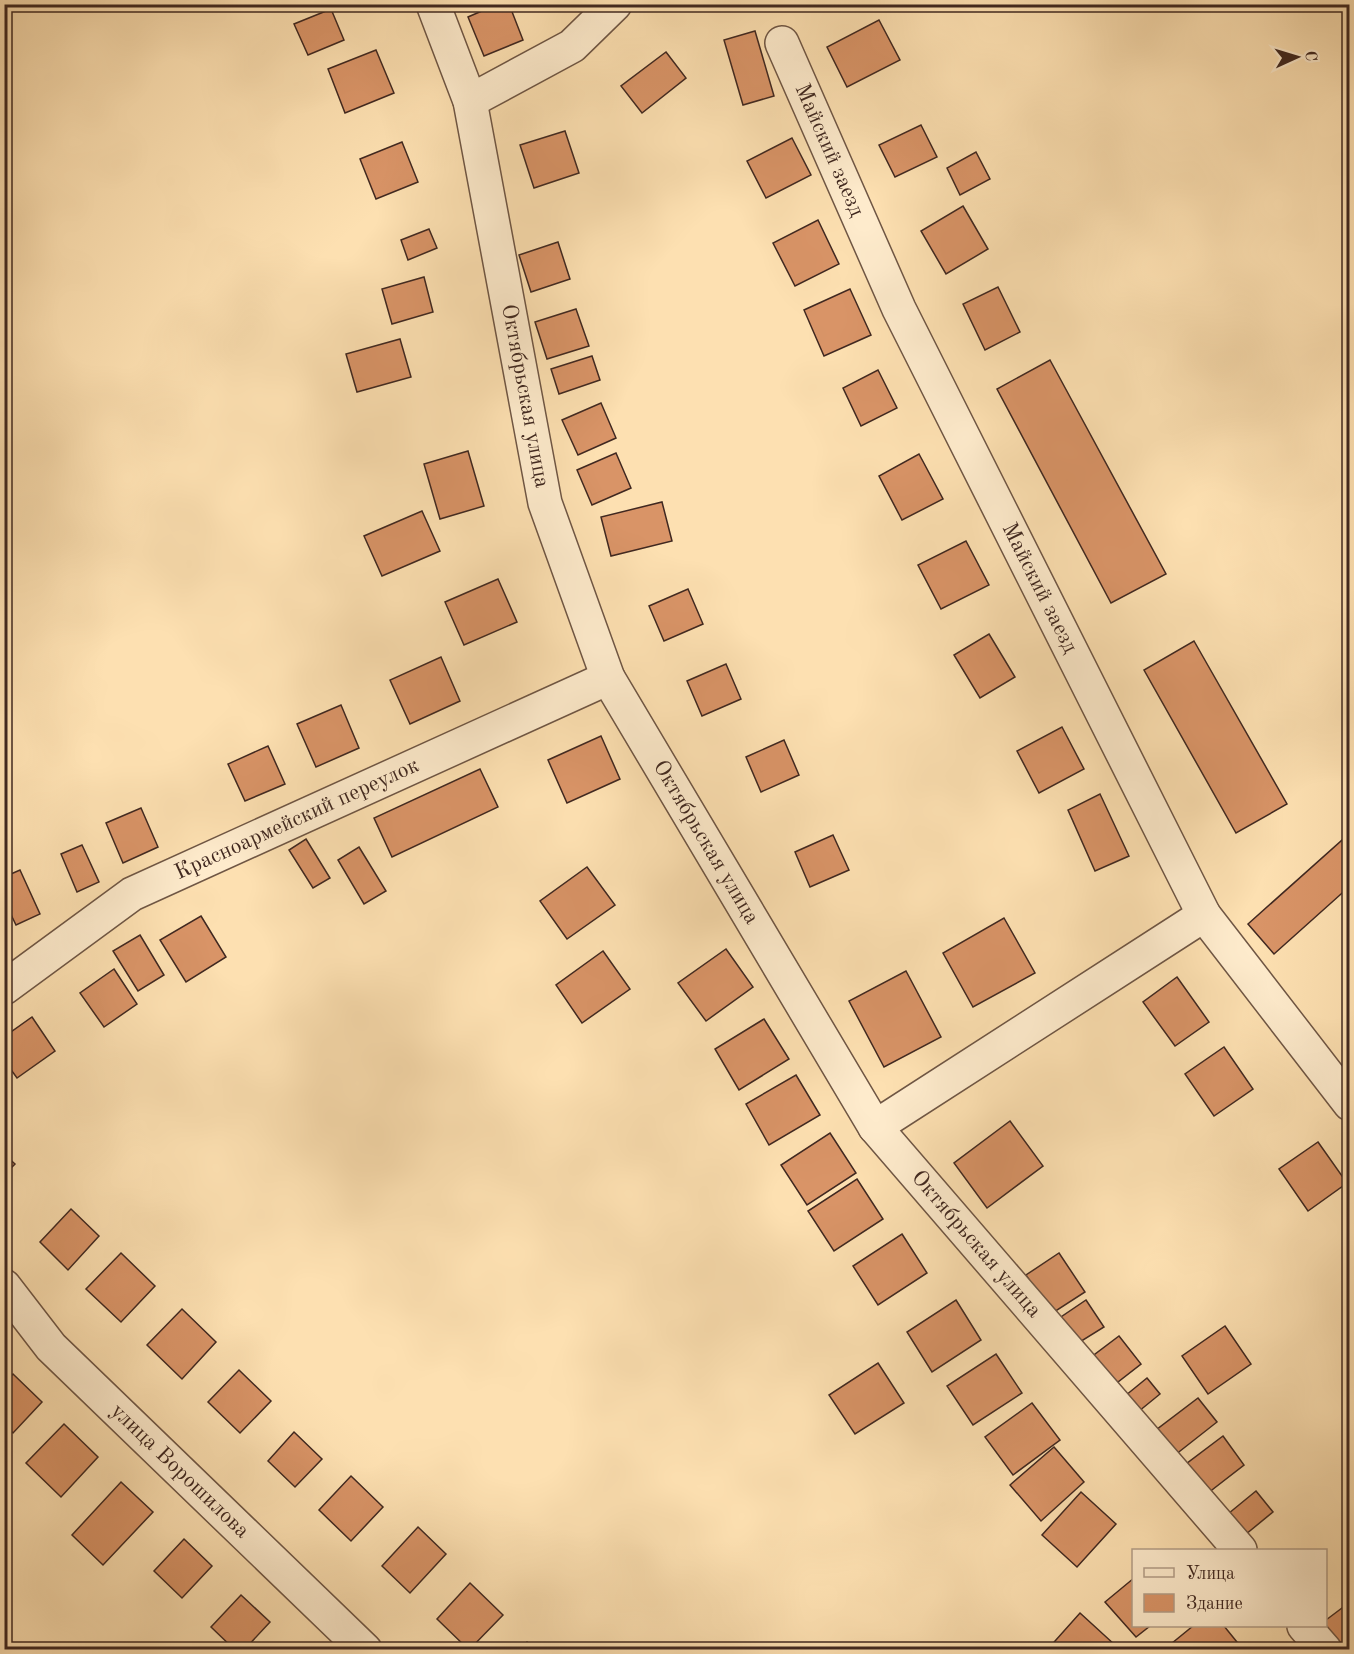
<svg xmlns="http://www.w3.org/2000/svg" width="1354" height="1654" viewBox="0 0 1354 1654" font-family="'Old Standard TT',serif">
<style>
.building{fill:#d99467;stroke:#402820;stroke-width:1.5}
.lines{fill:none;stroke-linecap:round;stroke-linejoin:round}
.street-casing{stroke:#6f5644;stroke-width:36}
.street{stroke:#feebcc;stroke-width:33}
.labels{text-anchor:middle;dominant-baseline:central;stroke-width:4.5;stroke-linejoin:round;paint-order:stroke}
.street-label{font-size:22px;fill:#402820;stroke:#feebcc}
</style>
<rect width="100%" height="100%" fill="#fde0b1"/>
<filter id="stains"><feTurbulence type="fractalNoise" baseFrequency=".00333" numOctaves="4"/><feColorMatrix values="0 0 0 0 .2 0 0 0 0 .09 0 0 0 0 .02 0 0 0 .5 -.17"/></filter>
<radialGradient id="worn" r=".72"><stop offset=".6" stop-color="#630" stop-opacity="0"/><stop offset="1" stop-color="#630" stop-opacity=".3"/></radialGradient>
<g class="building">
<polygon points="498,4 509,4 523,40 484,56 468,17"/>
<polygon points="331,9 344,40 308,55 294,24"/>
<polygon points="879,20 900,60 847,87 827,47"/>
<polygon points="755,31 774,96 743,105 724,40"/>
<polygon points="376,50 394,93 345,113 328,69"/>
<polygon points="666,52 686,78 642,113 621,86"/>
<polygon points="921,125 937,157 895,177 879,145"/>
<polygon points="565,131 579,173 534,188 520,145"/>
<polygon points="792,138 811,175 766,198 747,161"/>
<polygon points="402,142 418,182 376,199 360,159"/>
<polygon points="976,152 990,179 960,195 947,168"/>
<polygon points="963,206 988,249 946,274 921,231"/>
<polygon points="818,220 839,264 795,286 773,243"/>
<polygon points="429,229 437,248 408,260 401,240"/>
<polygon points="558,242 570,279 531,292 519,255"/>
<polygon points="424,277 433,312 392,324 382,289"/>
<polygon points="998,287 1020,332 985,350 963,304"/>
<polygon points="850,289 871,335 824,356 804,310"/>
<polygon points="576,309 589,346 547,359 535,322"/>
<polygon points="400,339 411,377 357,392 346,354"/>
<polygon points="592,356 600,380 559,394 551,369"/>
<polygon points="1050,360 1166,574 1111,603 997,389"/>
<polygon points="878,370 897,408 861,426 843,388"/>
<polygon points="601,403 616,438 578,455 562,420"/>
<polygon points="468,451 484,506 440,519 424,464"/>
<polygon points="616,453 631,488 592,505 577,470"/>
<polygon points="919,454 943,499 902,520 879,476"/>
<polygon points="662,502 672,541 611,556 601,517"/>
<polygon points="422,511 440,551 382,576 364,536"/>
<polygon points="966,541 989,585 941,609 918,565"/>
<polygon points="498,579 517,622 464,645 445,602"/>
<polygon points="688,589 703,624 664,641 649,606"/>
<polygon points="989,634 1015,677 980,698 954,655"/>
<polygon points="1194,641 1287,804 1236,833 1144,670"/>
<polygon points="441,657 460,701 410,724 390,680"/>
<polygon points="726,664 741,699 702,716 687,681"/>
<polygon points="341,705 359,748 316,767 297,724"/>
<polygon points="1062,727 1084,769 1039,793 1017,751"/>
<polygon points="601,736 620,779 567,803 548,760"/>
<polygon points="784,740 799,775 761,792 746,757"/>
<polygon points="268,746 285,784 245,801 228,764"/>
<polygon points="480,769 498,807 392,857 374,818"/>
<polygon points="1100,794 1129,856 1095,871 1068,810"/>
<polygon points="141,808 158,847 123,863 106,823"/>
<polygon points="1350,833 1350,886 1274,954 1248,924"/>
<polygon points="833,835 849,870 810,887 795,852"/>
<polygon points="306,839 330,878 313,888 289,850"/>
<polygon points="82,845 99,882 77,892 61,854"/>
<polygon points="359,847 386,891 364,904 338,860"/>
<polygon points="587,867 615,905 567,939 540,901"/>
<polygon points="20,870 40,914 16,925 4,900 4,877"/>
<polygon points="201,916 226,957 186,982 160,940"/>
<polygon points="1004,918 1035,973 973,1007 943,953"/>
<polygon points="140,935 164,975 138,991 113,951"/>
<polygon points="726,949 753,987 706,1021 678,983"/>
<polygon points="603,951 630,989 582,1023 556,985"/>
<polygon points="114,969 137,1004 104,1027 80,993"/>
<polygon points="906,971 941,1037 884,1067 849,1001"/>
<polygon points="1177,977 1209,1022 1175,1046 1143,1002"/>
<polygon points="32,1017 55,1051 17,1078 4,1060 4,1037"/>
<polygon points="764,1019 789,1059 739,1090 715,1049"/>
<polygon points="1224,1047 1253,1089 1214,1116 1185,1074"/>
<polygon points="796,1075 820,1115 769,1145 746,1104"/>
<polygon points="1010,1121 1043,1166 987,1208 954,1163"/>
<polygon points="830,1133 856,1173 807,1205 781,1165"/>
<polygon points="1318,1142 1347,1183 1308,1211 1279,1169"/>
<polygon points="4,1154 15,1164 4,1175"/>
<polygon points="857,1179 883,1219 834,1251 808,1211"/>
<polygon points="71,1209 99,1236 68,1270 40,1242"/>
<polygon points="902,1234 927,1273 878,1305 853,1266"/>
<polygon points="121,1253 155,1286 121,1322 86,1289"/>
<polygon points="1059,1253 1085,1292 1051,1314 1026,1275"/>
<polygon points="956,1300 981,1340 932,1372 907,1332"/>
<polygon points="1086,1300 1104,1327 1075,1345 1058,1319"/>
<polygon points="182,1309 216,1342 182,1379 147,1345"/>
<polygon points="1225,1326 1251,1364 1208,1394 1182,1356"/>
<polygon points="1119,1336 1141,1364 1109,1389 1086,1361"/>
<polygon points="996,1354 1022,1393 973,1425 947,1386"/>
<polygon points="878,1363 904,1403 855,1434 829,1395"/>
<polygon points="239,1370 271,1401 240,1433 208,1402"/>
<polygon points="13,1374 42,1402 13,1433 4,1424 4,1383"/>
<polygon points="1147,1378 1160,1394 1133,1416 1120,1400"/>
<polygon points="1198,1398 1217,1422 1175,1455 1156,1430"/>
<polygon points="1032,1403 1060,1440 1013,1475 985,1437"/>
<polygon points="64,1424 98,1457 61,1497 26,1463"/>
<polygon points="294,1432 322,1459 295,1487 268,1461"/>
<polygon points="1223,1436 1244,1465 1208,1493 1186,1464"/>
<polygon points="1054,1447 1084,1482 1041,1521 1010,1485"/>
<polygon points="351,1476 383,1507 351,1541 319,1510"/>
<polygon points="121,1482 153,1512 103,1565 72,1535"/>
<polygon points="1256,1491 1273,1512 1240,1539 1223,1518"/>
<polygon points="1081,1492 1116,1524 1077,1567 1042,1535"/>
<polygon points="418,1527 446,1554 410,1593 382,1566"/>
<polygon points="184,1539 212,1566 182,1598 154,1571"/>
<polygon points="1134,1578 1134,1626 1150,1626 1136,1637 1105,1602"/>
<polygon points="470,1583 503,1615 469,1650 437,1619"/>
<polygon points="241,1595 270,1622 244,1650 235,1650 211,1627"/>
<polygon points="1350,1602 1350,1642 1340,1650 1319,1626 1326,1626 1326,1620"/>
<polygon points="1080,1613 1115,1645 1111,1650 1047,1650"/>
<polygon points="1193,1626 1224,1626 1241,1647 1238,1650 1168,1650 1166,1648"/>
<polygon points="527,1642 535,1650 520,1650"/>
</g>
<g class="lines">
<defs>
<g id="street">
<path id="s1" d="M433,4l37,97 75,402 63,175 267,449 365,423"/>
<path id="s2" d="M782,43l117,266 305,606 146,189"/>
<polyline points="470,101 572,46 615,4"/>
<path id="s3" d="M4,988l128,-94 476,-216"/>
<polyline points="875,1127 1204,915"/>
<path id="s4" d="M4,1286l47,61 314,303"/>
<polyline points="1304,1626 1325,1650"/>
</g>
</defs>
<use href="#street" class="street-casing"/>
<use href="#street" class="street"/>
</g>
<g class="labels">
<g class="street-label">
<text stroke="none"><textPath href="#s2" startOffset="117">Майский заезд</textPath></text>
<text stroke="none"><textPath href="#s1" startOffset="404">Октябрьская улица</textPath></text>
<text stroke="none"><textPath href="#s2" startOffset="603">Майский заезд</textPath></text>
<text stroke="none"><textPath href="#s3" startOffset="340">Красноармейский переулок</textPath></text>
<text stroke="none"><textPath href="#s1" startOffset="890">Октябрьская улица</textPath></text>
<text stroke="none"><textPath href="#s1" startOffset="1376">Октябрьская улица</textPath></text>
<text stroke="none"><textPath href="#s4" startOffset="256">улица Ворошилова</textPath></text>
</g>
</g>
<rect width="1354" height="1654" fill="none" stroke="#fde0b1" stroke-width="24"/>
<rect x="6" y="6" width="1342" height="1642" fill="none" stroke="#402820" stroke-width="3"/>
<rect x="12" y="12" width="1330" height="1630" fill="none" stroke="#402820" stroke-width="1.5"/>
<rect x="1132" y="1549" width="195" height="78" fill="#feebcc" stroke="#b29d87" stroke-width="1.5"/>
<rect x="1144" y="1568" width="30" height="9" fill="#feebcc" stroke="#b29d87" stroke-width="1.5"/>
<text x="1186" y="1579" font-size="18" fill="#402820">Улица</text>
<rect x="1144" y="1594" width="30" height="18" fill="#d99467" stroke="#b29d87" stroke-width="1.5"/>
<text x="1186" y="1609" font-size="18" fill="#402820">Здание</text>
<g transform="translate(1297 57) rotate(86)" stroke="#feebcc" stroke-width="4.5" paint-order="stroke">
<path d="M0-4.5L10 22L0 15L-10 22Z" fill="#402820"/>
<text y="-9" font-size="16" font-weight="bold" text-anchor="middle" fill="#402820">С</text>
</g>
<rect width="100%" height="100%" filter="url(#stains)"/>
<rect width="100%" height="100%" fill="url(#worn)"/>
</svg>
